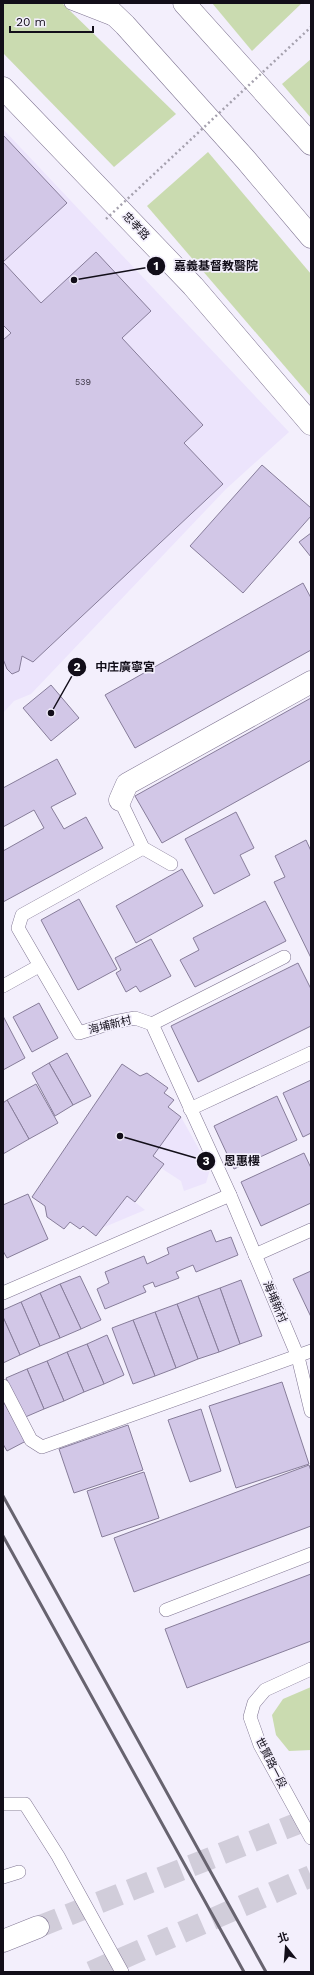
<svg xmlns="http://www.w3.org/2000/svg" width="314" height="1975" viewBox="0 0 314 1975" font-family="'Work Sans','Noto Sans TC',sans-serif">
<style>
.built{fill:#ece4fc}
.green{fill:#cadbb0}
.building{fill:#d2c7e7;stroke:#877d9a}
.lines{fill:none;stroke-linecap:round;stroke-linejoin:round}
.secondary-tunnel{stroke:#d1cdda;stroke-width:22;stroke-dasharray:22 11;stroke-linecap:butt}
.lane-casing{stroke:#807693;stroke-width:14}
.street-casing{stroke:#807693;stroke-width:23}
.secondary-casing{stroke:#807693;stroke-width:23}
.primary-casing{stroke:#807693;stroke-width:23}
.lane{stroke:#fff;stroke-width:13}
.street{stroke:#fff;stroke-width:22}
.secondary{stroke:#fff;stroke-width:22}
.primary{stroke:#fff;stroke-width:22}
.rail{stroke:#67636f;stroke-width:3}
.path-bridge{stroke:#a5a1ae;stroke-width:2.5;stroke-dasharray:2 3;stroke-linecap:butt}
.labels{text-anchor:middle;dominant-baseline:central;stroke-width:3.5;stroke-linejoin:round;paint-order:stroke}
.number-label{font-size:9px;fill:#423c4c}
.street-label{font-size:11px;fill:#120e19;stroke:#f3effc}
.leader{fill:none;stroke:#120e19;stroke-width:1.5}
.callout-dot{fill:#120e19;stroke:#f3effc;stroke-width:1.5}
.mark-label{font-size:12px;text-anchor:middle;font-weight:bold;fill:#fff}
.callout-label{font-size:12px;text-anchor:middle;font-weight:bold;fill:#120e19;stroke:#f3effc;stroke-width:3.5;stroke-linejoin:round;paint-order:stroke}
</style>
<rect width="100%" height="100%" fill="#f3effc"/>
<g class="built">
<polygon points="3,129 289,432 226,489 31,694 14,701 3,713"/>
<polygon points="181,1117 210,1169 206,1183 184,1191 181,1181 161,1168 164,1164 153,1156"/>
<polygon points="127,1196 145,1210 102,1228"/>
</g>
<g class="green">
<polygon points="3,3 62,3 176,114 114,167 3,53"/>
<polygon points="212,3 302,3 252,51"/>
<polygon points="311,59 311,118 282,84"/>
<polygon points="208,152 311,274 311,397 147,206"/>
<polygon points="311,1687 311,1750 289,1751 276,1735 272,1715 283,1699"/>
</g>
<g class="building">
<polygon points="3,135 67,203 3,262 41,303 96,252 151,311 122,338 203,425 184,443 223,484 33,662 22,656 19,671 12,674 7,669 3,659 3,340 11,333 3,325"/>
<polygon points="262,465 311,508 311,516 243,593 190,546"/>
<polygon points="311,533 311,557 299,542"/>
<polygon points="303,583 311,598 311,650 135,748 105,695"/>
<polygon points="51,685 79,718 51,741 23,708"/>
<polygon points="311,698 311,760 162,843 135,796"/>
<polygon points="57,759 76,794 51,807 64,829 86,817 103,848 3,902 3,851 44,828 34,810 3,827 3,788"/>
<polygon points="236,812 254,848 240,855 250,875 214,894 185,839"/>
<polygon points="306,840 311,851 311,958 274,882 285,877 275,856"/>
<polygon points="182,869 203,906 136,943 116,906"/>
<polygon points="79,899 117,969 78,990 41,920"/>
<polygon points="265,901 286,941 195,987 180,960 199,950 193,938"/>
<polygon points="151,939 171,976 140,992 136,986 126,992 116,973 121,970 115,958"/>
<polygon points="298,963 311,989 311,1026 198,1082 171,1026"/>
<polygon points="39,1003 58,1038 32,1052 13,1017"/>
<polygon points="3,1016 25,1058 3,1070"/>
<polygon points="67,1053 91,1096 73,1105 49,1063"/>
<polygon points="49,1063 73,1105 55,1116 32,1073"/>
<polygon points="122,1064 140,1076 147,1073 168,1088 164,1093 174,1100 168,1107 181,1117 153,1156 164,1164 135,1202 127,1196 96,1236 83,1226 80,1229 70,1222 64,1229 47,1217 45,1206 32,1197"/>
<polygon points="311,1080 311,1133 303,1137 283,1093"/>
<polygon points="36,1084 58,1123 29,1139 7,1100"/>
<polygon points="277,1096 297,1140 234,1169 214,1126"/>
<polygon points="7,1100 29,1139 3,1154 3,1103"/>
<polygon points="304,1153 311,1168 311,1203 261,1226 241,1182"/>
<polygon points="28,1194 48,1239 7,1258 3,1251 3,1205"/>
<polygon points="211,1230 216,1242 231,1237 238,1255 196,1272 193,1265 176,1272 179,1278 155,1287 153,1282 143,1286 146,1292 105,1309 97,1289 109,1283 105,1272 144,1256 147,1264 169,1254 167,1248"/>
<polygon points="311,1271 311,1317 293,1279"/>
<polygon points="80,1276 101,1320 81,1329 60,1284"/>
<polygon points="241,1280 262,1336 240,1344 220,1288"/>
<polygon points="60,1284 81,1329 60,1338 40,1293"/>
<polygon points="220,1288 240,1344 219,1352 198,1296"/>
<polygon points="40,1293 60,1338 40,1346 21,1302"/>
<polygon points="198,1296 219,1352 198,1359 177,1304"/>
<polygon points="21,1302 40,1346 20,1355 3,1317 3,1310"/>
<polygon points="177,1304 198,1359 176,1368 155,1312"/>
<polygon points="155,1312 176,1368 155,1376 133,1320"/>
<polygon points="3,1317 20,1355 3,1363"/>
<polygon points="133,1320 155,1376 133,1384 112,1328"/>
<polygon points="107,1335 124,1375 104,1384 87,1344"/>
<polygon points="87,1344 104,1384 84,1392 67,1352"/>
<polygon points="67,1352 84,1392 64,1401 47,1361"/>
<polygon points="47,1361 64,1401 44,1409 27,1369"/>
<polygon points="27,1369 44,1409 23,1418 6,1378"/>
<polygon points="282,1382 309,1464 236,1488 209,1406"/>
<polygon points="3,1401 26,1441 7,1451 3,1444"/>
<polygon points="201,1409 221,1471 190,1482 168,1420"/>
<polygon points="128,1425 143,1470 74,1493 59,1449"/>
<polygon points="309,1465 311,1471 311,1526 134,1592 114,1538"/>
<polygon points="144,1472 159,1518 102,1537 87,1491"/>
<polygon points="311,1574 311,1641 187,1688 165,1629"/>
</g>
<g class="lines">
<g class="secondary-tunnel">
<polyline points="38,1927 311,1818"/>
<polyline points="91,1972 311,1876"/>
</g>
<defs>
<g id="lane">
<polyline points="71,3 112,19"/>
<polyline points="120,800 143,848 22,915 18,928 79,1033 114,1022 135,1018 152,1024 230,1195 298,1357 311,1411"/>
<polyline points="143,848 171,864"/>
<polyline points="3,986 39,966"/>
<polyline points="152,1024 284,957"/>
<polyline points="190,1109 311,1053"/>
<polyline points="255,1255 311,1230"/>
<polyline points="3,1293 230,1195"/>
<polyline points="3,1386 31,1440 42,1447 311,1351"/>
<polyline points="166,1610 311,1554"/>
<polyline points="311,1669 265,1690 254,1703 250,1717 260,1745 311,1838"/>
<polyline points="3,1804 25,1804 58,1856 122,1972"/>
<polyline points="3,1877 19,1872"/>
</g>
<polyline id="street" points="120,800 127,784 311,682"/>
<polyline id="secondary" points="3,1941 38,1927"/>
<g id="primary">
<polyline points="102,3 125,25 246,160 311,237"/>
<polyline points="184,3 311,144"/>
<polyline points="3,88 193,286 311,424"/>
</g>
</defs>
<use href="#lane" class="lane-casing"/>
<use href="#street" class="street-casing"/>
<use href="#secondary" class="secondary-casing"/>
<use href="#primary" class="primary-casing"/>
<use href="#lane" class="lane"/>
<use href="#street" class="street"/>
<use href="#secondary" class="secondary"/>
<use href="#primary" class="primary"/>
<g class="rail">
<polyline points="3,1496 266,1972"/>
<polyline points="3,1536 244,1972"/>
</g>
<polyline class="path-bridge" points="106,219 311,27"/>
</g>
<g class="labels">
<g class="number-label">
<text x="83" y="382">539</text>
</g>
<g class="street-label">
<text transform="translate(136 226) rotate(46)">忠孝路</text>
<text transform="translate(110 1025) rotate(-14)">海埔新村</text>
<text transform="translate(275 1302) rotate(67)">海埔新村</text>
<text transform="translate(271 1763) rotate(63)">世賢路一段</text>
</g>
</g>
<path class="leader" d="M74 280L156 266M51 713L77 667M120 1136L206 1161"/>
<g class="callout-dot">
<circle cx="74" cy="280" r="4"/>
<circle cx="51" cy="713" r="4"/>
<circle cx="120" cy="1136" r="4"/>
<circle cx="156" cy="266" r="10"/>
<circle cx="77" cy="667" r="10"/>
<circle cx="206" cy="1161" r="10"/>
</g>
<g class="mark-label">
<text x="156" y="270">1</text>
<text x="77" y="671">2</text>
<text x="206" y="1165">3</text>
</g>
<g class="callout-label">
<text x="216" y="270">嘉義基督教醫院</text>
<text x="125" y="671">中庄廣寧宮</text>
<text x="242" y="1165">恩惠樓</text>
</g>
<rect width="314" height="1975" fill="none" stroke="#120e19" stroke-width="8"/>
<g transform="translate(286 1947) rotate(343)" stroke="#f3effc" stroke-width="3" paint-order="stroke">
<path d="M0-3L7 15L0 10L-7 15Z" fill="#120e19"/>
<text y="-6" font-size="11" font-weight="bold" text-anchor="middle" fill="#120e19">北</text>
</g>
<path d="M10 26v6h83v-6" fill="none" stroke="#120e19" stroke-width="2"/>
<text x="16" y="26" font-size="12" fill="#120e19" stroke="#f3effc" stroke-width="3" paint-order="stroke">20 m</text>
</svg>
